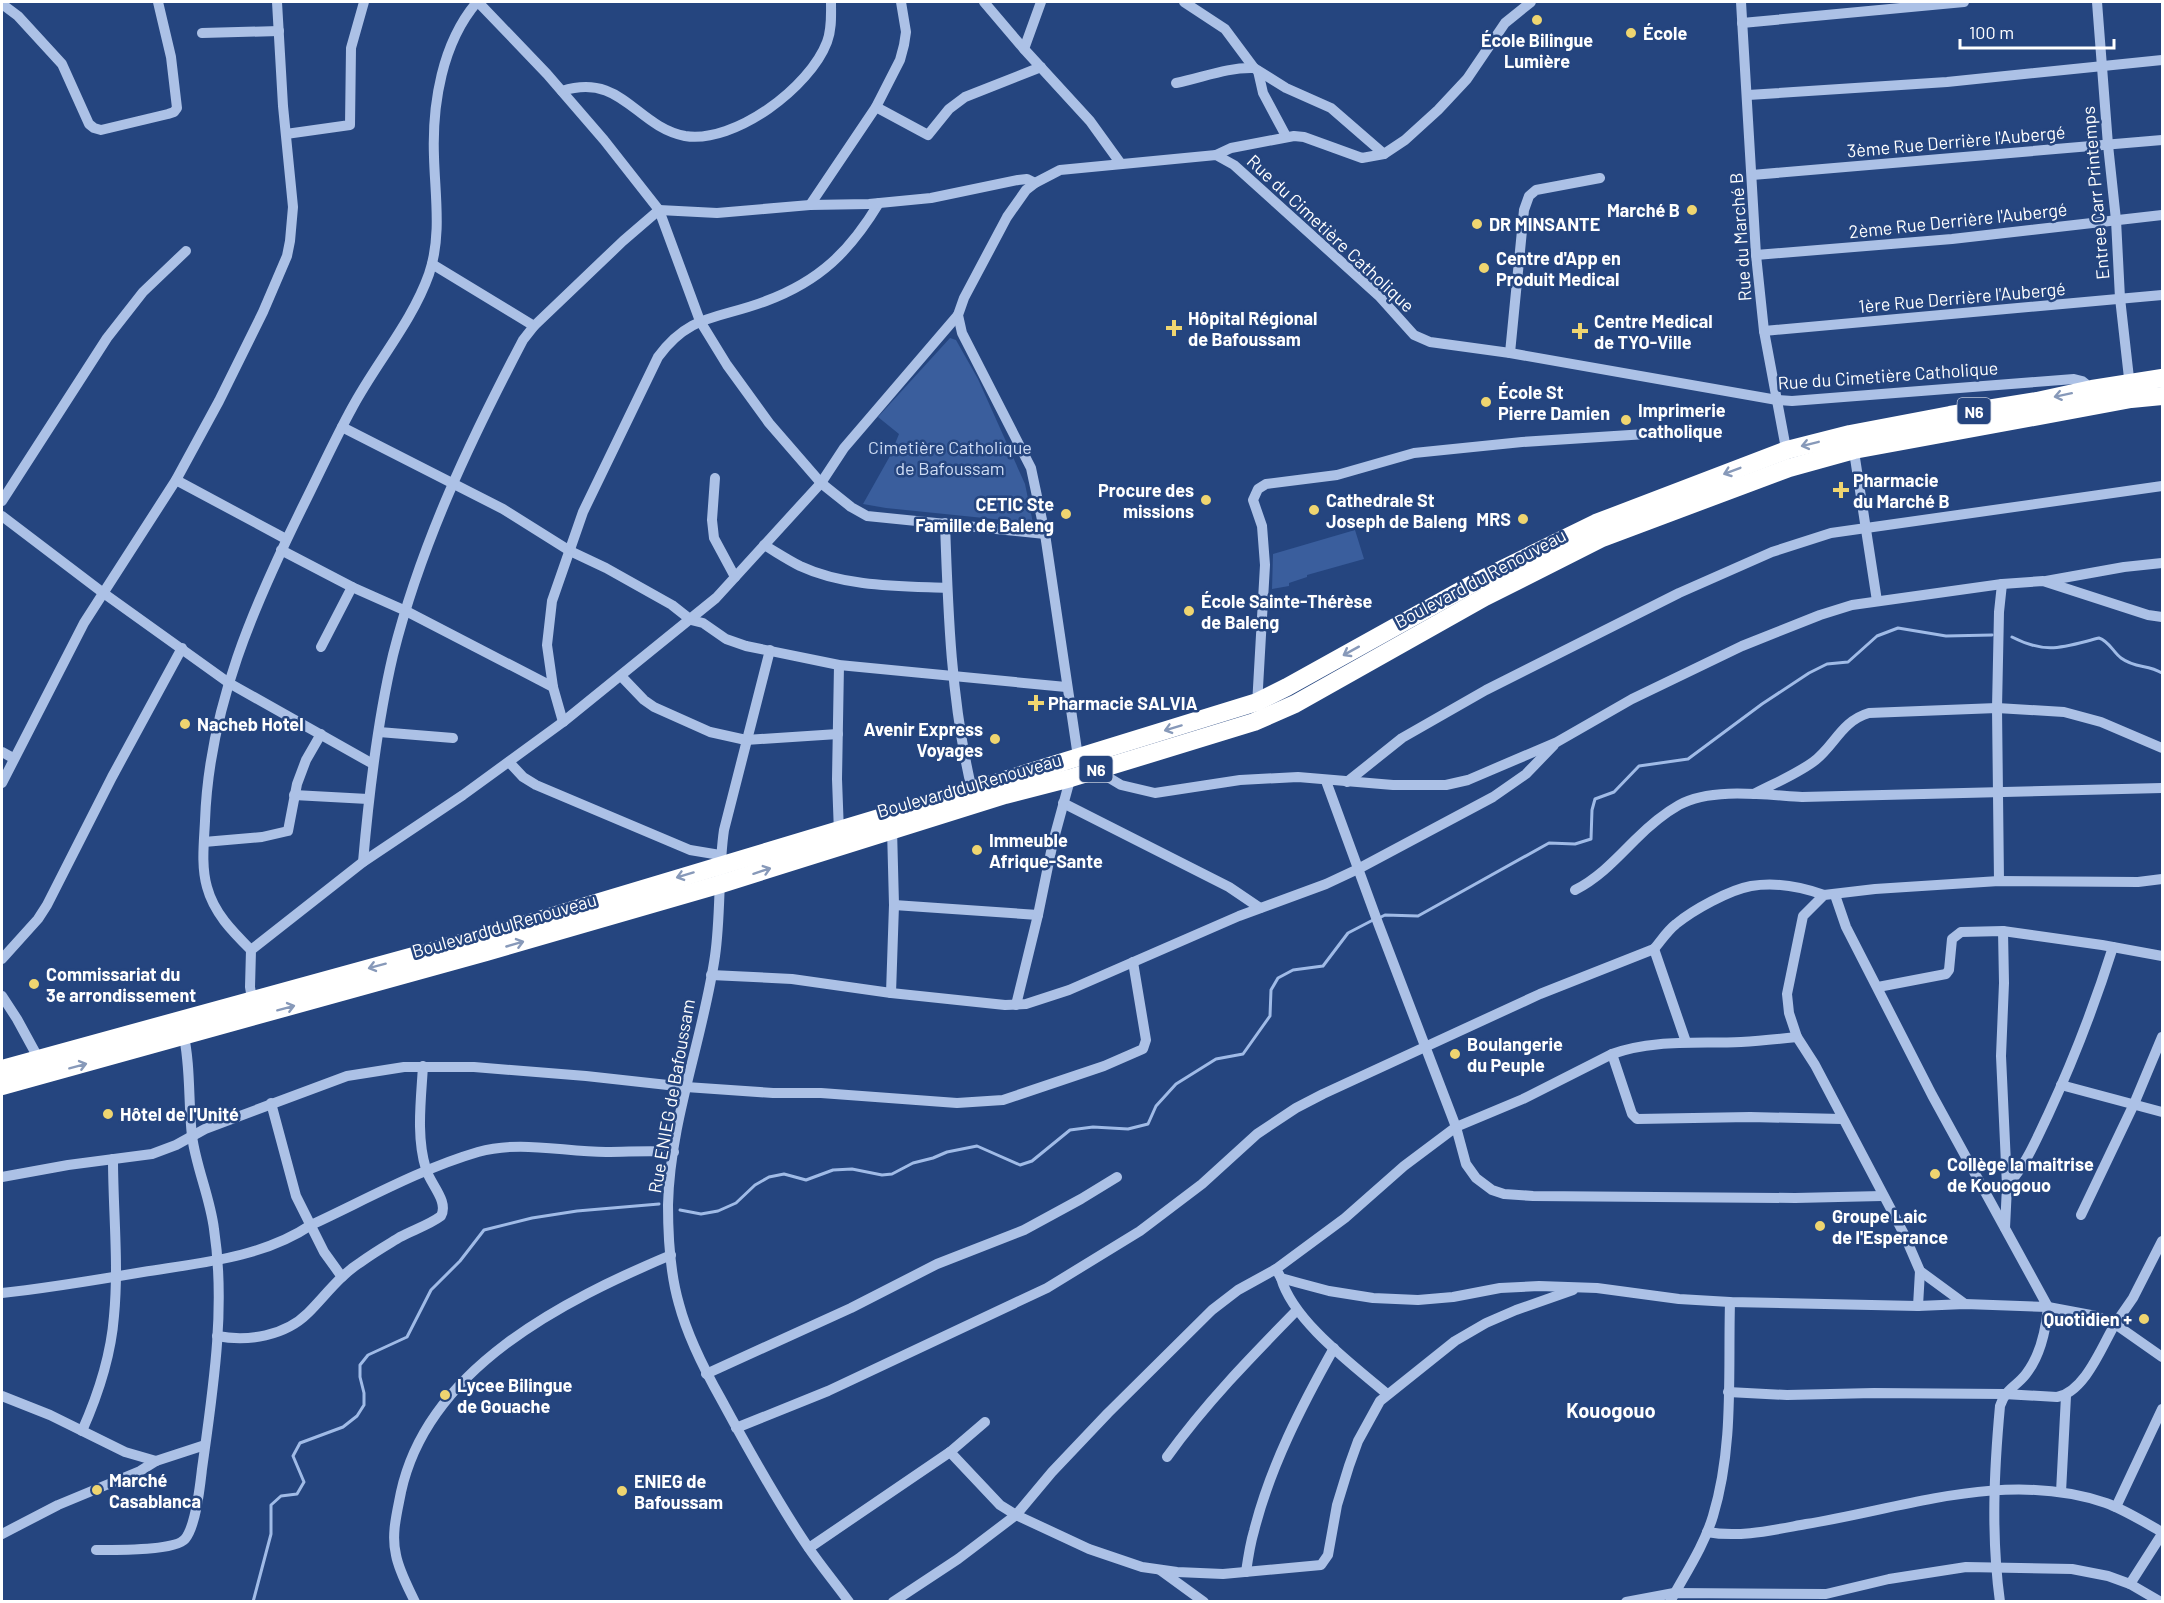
<svg xmlns="http://www.w3.org/2000/svg" width="2164" height="1603" viewBox="0 0 2164 1603" font-family="Barlow,sans-serif">
<style>
.green{fill:#3a5e9d}
.lines{fill:none;stroke-linecap:round;stroke-linejoin:round}
.stream{stroke:#a0bbe7;stroke-width:3}
.minor{stroke:#acc1e6;stroke-width:10}
.highway{stroke:#fff;stroke-width:18}
.oneway{stroke:#8799b9}
.poi-dot{fill:#efd570;stroke:#25457f;stroke-width:2}
.labels{text-anchor:middle;dominant-baseline:central;stroke-width:5;stroke-linejoin:round;paint-order:stroke}
.shield{fill:#25457f;stroke:#bec7d9;stroke-width:1.5}
.shield-label{font-size:16px;font-weight:bold;fill:#fff}
.poi-label{font-size:18px;font-weight:bold;fill:#fff;stroke:#25457f;text-anchor:start}
.street-label{font-size:18px;fill:#fff;stroke:#25457f}
.park-label{font-size:18px;fill:#cfddf5;stroke:#25457f}
.neighbourhood-label{font-size:20px;font-weight:bold;fill:#fff;stroke:#25457f}
</style>
<rect width="100%" height="100%" fill="#25457f"/>
<g class="green">
<polygon points="950,338 956,340 978,379 1025,484 1033,523 886,508 863,504 890,456 899,434 878,417"/>
<polygon points="1355,530 1364,559 1307,575 1307,577 1289,583 1289,586 1272,589 1273,554"/>
</g>
<g class="lines">
<g class="stream">
<path d="M2012,637c35,18 51,10 87,1 10,3 14,14 22,20 15,11 26,6 41,15"/>
<polyline points="1379,918 1385,915 1418,916 1549,843 1575,844 1591,839 1592,810 1595,799 1614,792 1639,766 1688,759 1762,704 1809,673 1827,664 1848,662 1877,636 1898,628 1946,636 1992,635"/>
<polyline points="680,1210 701,1214 718,1211 736,1203 755,1185 769,1177 784,1174 806,1180 833,1170 852,1169 882,1175 892,1174 913,1163 933,1158 947,1152 977,1146 1020,1165 1032,1161 1070,1130 1093,1127 1128,1129 1148,1124 1156,1106 1176,1084 1216,1059 1243,1054 1270,1016 1271,990 1278,978 1293,970 1323,966 1348,933 1373,920"/>
<polyline points="253,1602 271,1534 271,1505 281,1496 297,1494 304,1482 293,1456 300,1443 343,1427 357,1416 364,1405 364,1393 360,1377 360,1365 368,1355 407,1337 431,1290 460,1261 484,1230 532,1218 577,1211 659,1204"/>
</g>
<g class="minor">
<polyline points="478,2 547,74 604,140 659,210 700,321 727,365 769,423 821,483 851,507 867,516 1045,534"/>
<polyline points="984,2 1024,49 1090,121 1121,164"/>
<polyline points="1184,2 1225,29 1254,68 1286,88 1331,108 1384,154"/>
<polyline points="1741,2 1756,255 1764,331 1787,454"/>
<polyline points="2097,2 2108,145 2116,220 2120,298 2130,387"/>
<polyline points="2,4 18,16 62,64 89,124 94,128 101,130 168,114 174,112 177,108 171,57 158,2"/>
<polyline points="1742,23 1964,2"/>
<polyline points="202,33 279,31"/>
<polyline points="1024,49 1041,2"/>
<polyline points="1258,71 1263,93 1286,136"/>
<path d="M1176,83c26,-5 51,-16 78,-15"/>
<path d="M562,91c60,-19 73,35 123,45 50,8 125,-49 142,-94 5,-13 4,-27 4,-40"/>
<polyline points="1748,95 1947,82 2162,60"/>
<polyline points="876,107 928,135 949,109 965,97 1041,67"/>
<polyline points="286,134 350,125 351,48 364,2"/>
<polyline points="1216,155 1231,148 1294,136 1304,137 1362,158 1384,154 1405,140 1438,110 1467,79 1505,23 1531,2"/>
<polyline points="1752,175 2162,140"/>
<polyline points="810,205 876,107 900,60 904,45 906,32 901,2"/>
<polyline points="1756,255 1952,239 2162,215"/>
<polyline points="432,264 534,326"/>
<polyline points="1764,331 2162,295"/>
<polyline points="1510,353 1524,210 1529,196 1536,190 1600,178"/>
<polyline points="342,427 503,509 570,551 606,568 672,605 691,620 703,623 726,639 746,646 839,665 1066,687"/>
<polyline points="1853,445 1877,601"/>
<polyline points="715,478 712,520 714,538 735,577"/>
<polyline points="176,480 286,539"/>
<polyline points="2,501 107,338 143,292 186,251"/>
<polyline points="2,516 102,592 229,683 373,764"/>
<path d="M945,523c3,90 6,179 27,267"/>
<path d="M764,545c12,7 24,15 36,21 45,21 99,20 147,22"/>
<polyline points="281,550 352,587"/>
<polyline points="2046,581 2124,567 2162,563"/>
<polyline points="321,647 352,587 406,611 553,687"/>
<path d="M770,650l-46,180c-6,41 -3,84 -9,126 -12,83 -45,164 -47,249 0,32 2,68 11,99 9,34 25,65 42,95 27,50 55,101 87,148 13,19 28,37 41,55"/>
<polyline points="621,676 644,700 654,707 710,732 746,740 838,734"/>
<polyline points="1257,705 1265,565 1262,526 1253,500 1258,489 1266,484 1337,475 1414,453 1522,442 1677,432"/>
<path d="M563,722l-10,-35 -6,-42 5,-44 31,-89 75,-155c32,-44 62,-38 108,-56 54,-20 84,-50 113,-98"/>
<polyline points="379,732 453,738"/>
<polyline points="2,752 13,758"/>
<polyline points="1077,761 1078,757 1045,534 1031,468 962,333 958,315 964,298 1007,217 1026,190 1035,183 1060,170 1216,155 1234,165 1379,296 1414,335 1430,342 1510,353 1777,400 1792,401 2074,379 2082,381 2092,389"/>
<polyline points="509,762 523,777 536,785 690,850 720,855"/>
<polyline points="1099,767 1106,776 1121,785 1155,793 1240,780 1298,777 1393,785 1446,785 1468,780 1557,742 1632,699 1742,646 1820,615 1852,605 2002,584 2043,581 2148,615 2162,617"/>
<polyline points="1326,781 1378,923 1456,1127 1466,1164 1476,1178 1492,1190 1504,1194 1533,1196 1795,1198 1882,1196"/>
<polyline points="1347,782 1402,738 1486,690 1679,593 1772,552 1831,533 2162,486"/>
<polyline points="2,783 84,623 176,480 219,401 263,312 287,256 290,241 293,207 283,106 277,2"/>
<path d="M1754,794c19,-10 41,-19 59,-32 21,-15 28,-41 56,-49l128,-5 67,4 37,10 61,26"/>
<polyline points="294,795 368,799"/>
<polyline points="1063,803 1229,887 1260,908"/>
<polyline points="839,833 837,779 839,665"/>
<polyline points="204,842 262,837 288,831 297,784 306,760 321,734"/>
<path d="M363,862c6,-69 14,-139 30,-207 28,-111 77,-214 130,-315l11,-14 89,-85 36,-31 58,3 93,-8 59,-1 62,-6 87,-18 9,-1 8,4"/>
<polyline points="1999,881 1997,708 1999,612 2002,584"/>
<path d="M1575,890c24,-12 42,-32 60,-50 13,-13 28,-26 44,-35 32,-18 87,-10 123,-8l360,-9"/>
<polyline points="894,905 1038,915"/>
<polyline points="2003,931 2004,983 2001,1056 2007,1186 2005,1228"/>
<path d="M1654,949c7,-8 13,-18 22,-25 17,-14 53,-34 75,-38 24,-4 51,1 73,9"/>
<path d="M251,950c-19,-19 -37,-37 -44,-63 -6,-21 -3,-45 -2,-66 4,-114 49,-216 99,-317 16,-32 31,-65 48,-96 24,-45 60,-86 77,-134 13,-38 6,-79 5,-117 -2,-53 8,-114 43,-155"/>
<polyline points="2,959 38,919 47,905 112,777 182,648"/>
<polyline points="711,975 792,979 891,993 1005,1005 1026,1004 1069,990 1239,916 1326,884 1358,869 1493,797 1526,774 1554,745"/>
<polyline points="1878,987 1946,974 1949,970 1952,939 1961,932 2003,931 2102,945 2162,956"/>
<polyline points="891,993 894,905 892,829"/>
<polyline points="2,996 17,1019 41,1063"/>
<polyline points="253,1005 250,987 251,950 363,862 463,795 563,722 716,598 821,483 844,448 958,315"/>
<polyline points="1016,1005 1038,915 1053,842 1071,776"/>
<polyline points="1612,1054 1632,1114 1637,1119 1750,1117 1842,1119"/>
<polyline points="2061,1085 2162,1112"/>
<polyline points="271,1103 296,1196 324,1252 342,1277"/>
<polyline points="2,1177 68,1165 152,1154 176,1145 205,1129 347,1076 404,1067 474,1067 586,1076 686,1087 773,1093 821,1093 957,1103 1003,1100 1104,1066 1143,1049 1146,1040 1133,962"/>
<path d="M2007,1186c19,-21 29,-46 41,-71 25,-54 47,-111 65,-168"/>
<polyline points="2081,1215 2134,1104 2162,1037"/>
<polyline points="1276,1269 1281,1278 1299,1283 1329,1291 1373,1298 1418,1300 1453,1297 1500,1288 1539,1286 1597,1288 1679,1299 1730,1302 1918,1306 1965,1304 2048,1307 1932,1095 1846,927 1835,895"/>
<path d="M1281,1278c12,43 72,87 106,116"/>
<path d="M2,1293c47,-5 94,-13 141,-21 56,-9 119,-14 168,-47 54,-25 109,-56 167,-73 43,-12 85,0 128,0 23,0 45,-2 68,0"/>
<polyline points="1965,1304 1920,1271 1904,1234 1815,1065 1797,1037 1789,1013 1787,994 1803,916 1824,895 1875,889 1999,881 2138,882 2162,879"/>
<polyline points="1918,1306 1920,1271"/>
<path d="M217,1336c31,6 68,0 91,-23 17,-17 32,-38 53,-51 12,-9 26,-17 39,-25 13,-7 29,-12 41,-21 8,-15 -11,-32 -15,-47 -10,-32 -5,-69 -3,-103"/>
<polyline points="706,1374 851,1308 937,1264 1024,1230 1081,1199 1117,1177"/>
<path d="M1728,1392l59,3 87,-2 130,1 53,3c28,-5 45,-51 58,-73l47,33"/>
<polyline points="2,1396 50,1415 125,1452 156,1461"/>
<polyline points="736,1428 828,1391 1047,1288 1140,1231 1202,1184 1257,1134 1296,1108 1323,1094 1540,994 1654,949 1686,1042"/>
<path d="M82,1431c16,-36 29,-75 32,-115 5,-52 -1,-105 -1,-157"/>
<polyline points="950,1452 1000,1505 1016,1515 1089,1549 1142,1567 1177,1572 1223,1574 1321,1565 1328,1555 1337,1505 1349,1466 1358,1441 1380,1401 1455,1341 1486,1323 1516,1310 1573,1290"/>
<path d="M1167,1457c38,-53 84,-100 130,-147"/>
<polyline points="2061,1492 2066,1396"/>
<polyline points="2116,1507 2162,1409"/>
<path d="M1707,1532c33,6 66,-2 99,-8 99,-16 200,-55 300,-21 19,7 38,19 56,29"/>
<polyline points="2,1534 58,1505 140,1471 156,1461 205,1445"/>
<polyline points="809,1548 950,1452 985,1422"/>
<path d="M96,1550c17,0 79,1 89,-11 11,-13 15,-53 17,-70 11,-79 24,-161 12,-240 -4,-32 -18,-62 -22,-93 -4,-35 -1,-70 -9,-104"/>
<polyline points="1160,1570 1204,1602"/>
<path d="M1246,1572c2,-14 4,-28 8,-41 16,-64 48,-126 80,-183"/>
<polyline points="2130,1584 2162,1534"/>
<path d="M415,1602c-7,-15 -16,-31 -19,-47 -5,-21 1,-42 5,-63 27,-124 163,-192 270,-237"/>
<path d="M893,1602l65,-43 58,-44 36,-43 56,-59 104,-103 26,-20 38,-21 69,-51 59,-52 52,-39 67,-28 89,-45c41,-15 86,-10 129,-12 19,-1 38,-3 56,-5"/>
<polyline points="1626,1602 1674,1593 1826,1594 1889,1579 1966,1567 2072,1569 2108,1576 2130,1584 2161,1602"/>
<path d="M1670,1602c15,-28 34,-56 43,-86 21,-69 15,-142 17,-214"/>
<path d="M2000,1602c-9,-66 -6,-131 0,-196 6,-18 16,-19 26,-32 14,-18 20,-45 22,-67l48,9 19,8 18,-26 29,-57"/>
</g>
<g class="highway">
<polyline points="2,1069 483,937 972,790 1257,702 1287,687 1476,582 1596,523 1787,450 1850,434 1950,415 2037,401 2092,389 2162,378"/>
<polyline points="2,1086 486,952 721,884 1005,795 1071,778 1254,722 1295,704 1485,597 1602,538 1789,468 1854,450 2131,399 2162,396"/>
</g>
</g>
<defs><path id="oneway-shaft" d="M-6 0H5M1.5-3L5.5 0L1.5 3" fill="none" stroke-width="1.6" stroke-linecap="round" stroke-linejoin="round" transform="scale(1.5)"/></defs>
<g class="oneway">
<use href="#oneway-shaft" transform="translate(2063 395) rotate(168)"/>
<use href="#oneway-shaft" transform="translate(1810 444) rotate(166)"/>
<use href="#oneway-shaft" transform="translate(1732 471) rotate(159)"/>
<use href="#oneway-shaft" transform="translate(1351 651) rotate(151)"/>
<use href="#oneway-shaft" transform="translate(1173 728) rotate(163)"/>
<use href="#oneway-shaft" transform="translate(762 871) rotate(-18)"/>
<use href="#oneway-shaft" transform="translate(685 875) rotate(163)"/>
<use href="#oneway-shaft" transform="translate(515 944) rotate(-16)"/>
<use href="#oneway-shaft" transform="translate(377 966) rotate(165)"/>
<use href="#oneway-shaft" transform="translate(286 1008) rotate(-15)"/>
<use href="#oneway-shaft" transform="translate(78 1066) rotate(-15)"/>
</g>
<g class="poi-dot">
<circle cx="1537" cy="20" r="6"/>
<circle cx="1631" cy="33" r="6"/>
<circle cx="1692" cy="210" r="6"/>
<circle cx="1477" cy="224" r="6"/>
<circle cx="1484" cy="268" r="6"/>
<path d="M1171 319h6v6h6v6h-6v6h-6v-6h-6v-6h6z"/>
<path d="M1577 322h6v6h6v6h-6v6h-6v-6h-6v-6h6z"/>
<circle cx="1486" cy="402" r="6"/>
<circle cx="1626" cy="420" r="6"/>
<path d="M1838 481h6v6h6v6h-6v6h-6v-6h-6v-6h6z"/>
<circle cx="1206" cy="500" r="6"/>
<circle cx="1314" cy="510" r="6"/>
<circle cx="1066" cy="514" r="6"/>
<circle cx="1523" cy="519" r="6"/>
<circle cx="1189" cy="611" r="6"/>
<path d="M1033 694h6v6h6v6h-6v6h-6v-6h-6v-6h6z"/>
<circle cx="185" cy="724" r="6"/>
<circle cx="995" cy="739" r="6"/>
<circle cx="977" cy="850" r="6"/>
<circle cx="34" cy="984" r="6"/>
<circle cx="1455" cy="1054" r="6"/>
<circle cx="108" cy="1114" r="6"/>
<circle cx="1935" cy="1174" r="6"/>
<circle cx="1820" cy="1226" r="6"/>
<circle cx="2144" cy="1319" r="6"/>
<circle cx="445" cy="1395" r="6"/>
<circle cx="97" cy="1490" r="6"/>
<circle cx="622" cy="1491" r="6"/>
</g>
<g class="labels">
<g class="shield">
<rect x="1957.5" y="398" width="33" height="26" rx="4.5"/>
<rect x="1079.5" y="756" width="33" height="26" rx="4.5"/>
</g>
<g class="shield-label">
<text x="1974" y="411">N6</text>
<text x="1096" y="769">N6</text>
</g>
<g class="poi-label">
<text x="1643" y="33">École</text>
<text x="1537" y="40" text-anchor="middle">École Bilingue<tspan x="1537" dy="21">Lumière</tspan></text>
<text x="1680" y="210" text-anchor="end">Marché B</text>
<text x="1489" y="224">DR MINSANTE</text>
<text x="1496" y="258">Centre d'App en<tspan x="1496" dy="21">Produit Medical</tspan></text>
<text x="1188" y="318">Hôpital Régional<tspan x="1188" dy="21">de Bafoussam</tspan></text>
<text x="1594" y="321">Centre Medical<tspan x="1594" dy="21">de TYO-Ville</tspan></text>
<text x="1498" y="392">École St<tspan x="1498" dy="21">Pierre Damien</tspan></text>
<text x="1638" y="410">Imprimerie<tspan x="1638" dy="21">catholique</tspan></text>
<text x="1853" y="480">Pharmacie<tspan x="1853" dy="21">du Marché B</tspan></text>
<text x="1194" y="490" text-anchor="end">Procure des<tspan x="1194" dy="21">missions</tspan></text>
<text x="1326" y="500">Cathedrale St<tspan x="1326" dy="21">Joseph de Baleng</tspan></text>
<text x="1054" y="504" text-anchor="end">CETIC Ste<tspan x="1054" dy="21">Famille de Baleng</tspan></text>
<text x="1511" y="519" text-anchor="end">MRS</text>
<text x="1201" y="601">École Sainte-Thérèse<tspan x="1201" dy="21">de Baleng</tspan></text>
<text x="1048" y="703">Pharmacie SALVIA</text>
<text x="197" y="724">Nacheb Hotel</text>
<text x="983" y="729" text-anchor="end">Avenir Express<tspan x="983" dy="21">Voyages</tspan></text>
<text x="989" y="840">Immeuble<tspan x="989" dy="21">Afrique-Sante</tspan></text>
<text x="46" y="974">Commissariat du<tspan x="46" dy="21">3e arrondissement</tspan></text>
<text x="1467" y="1044">Boulangerie<tspan x="1467" dy="21">du Peuple</tspan></text>
<text x="120" y="1114">Hôtel de l'Unité</text>
<text x="1947" y="1164">Collège la maitrise<tspan x="1947" dy="21">de Kouogouo</tspan></text>
<text x="1832" y="1216">Groupe Laic<tspan x="1832" dy="21">de l'Esperance</tspan></text>
<text x="2132" y="1319" text-anchor="end">Quotidien +</text>
<text x="457" y="1385">Lycee Bilingue<tspan x="457" dy="21">de Gouache</tspan></text>
<text x="109" y="1480">Marché<tspan x="109" dy="21">Casablanca</tspan></text>
<text x="634" y="1481">ENIEG de<tspan x="634" dy="21">Bafoussam</tspan></text>
</g>
<g class="street-label">
<text transform="translate(1956 141) rotate(-5)">3ème Rue Derrière l'Aubergé</text>
<text transform="translate(2095 193) rotate(-95)">Entree Carr Printemps</text>
<text transform="translate(1958 220) rotate(-6)">2ème Rue Derrière l'Aubergé</text>
<text transform="translate(1331 233) rotate(43)">Rue du Cimetière Catholique</text>
<text transform="translate(1740 237) rotate(-94)">Rue du Marché B</text>
<text transform="translate(1962 297) rotate(-5)">1ère Rue Derrière l'Aubergé</text>
<text transform="translate(1888 375) rotate(-4)">Rue du Cimetière Catholique</text>
<text transform="translate(1480 578) rotate(-28)">Boulevard du Renouveau</text>
<text transform="translate(969 785) rotate(-16)">Boulevard du Renouveau</text>
<text transform="translate(504 925) rotate(-16)">Boulevard du Renouveau</text>
<text transform="translate(671 1096) rotate(-80)">Rue ENIEG de Bafoussam</text>
</g>
<g class="park-label">
<text x="950" y="447">Cimetière Catholique<tspan x="950" dy="21">de Bafoussam</tspan></text>
</g>
<g class="neighbourhood-label">
<text x="1611" y="1410">Kouogouo</text>
</g>
</g>
<rect width="2164" height="1603" fill="none" stroke="#ffffff" stroke-width="6"/>
<path d="M1960 39v9h154v-9" fill="none" stroke="#ffffff" stroke-width="3"/>
<text x="1969" y="39" font-size="18" fill="#ffffff" stroke="#25457f" stroke-width="4.5" paint-order="stroke">100 m</text>
</svg>
